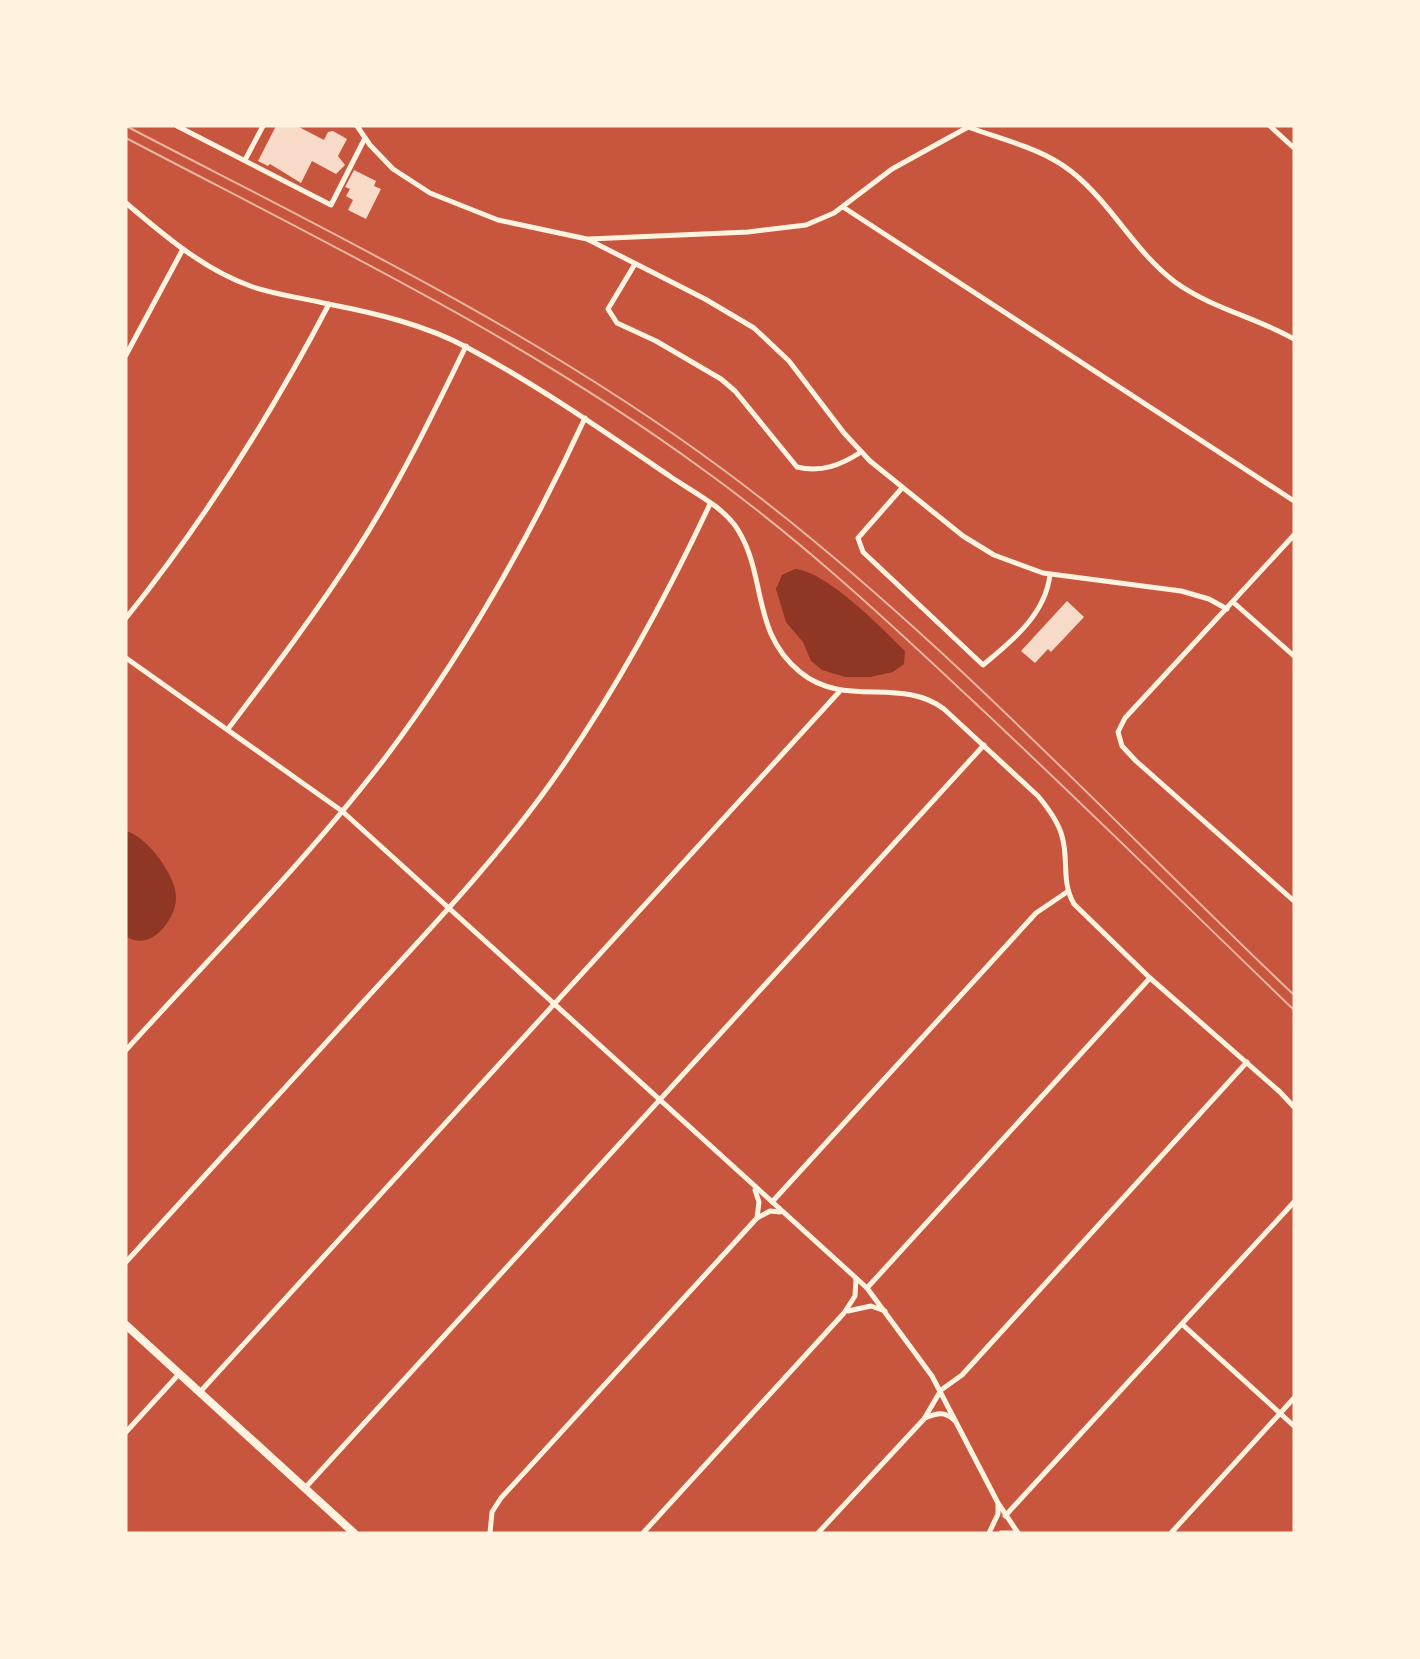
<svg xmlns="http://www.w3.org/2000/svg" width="1420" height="1659" viewBox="0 0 1420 1659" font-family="'Archivo Narrow',sans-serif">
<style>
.water{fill:#8f3625}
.building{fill:#f7dbc8}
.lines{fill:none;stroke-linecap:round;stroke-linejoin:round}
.minor{stroke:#fff3e0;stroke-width:5}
.secondary{stroke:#fff3e0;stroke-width:8}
.rail{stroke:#e9b49f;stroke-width:2}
</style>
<rect width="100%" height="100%" fill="#c8553d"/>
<g class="water">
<path d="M795,569c31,2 87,59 110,82l-1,13 -11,8 -23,5h-25l-23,-7 -11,-9 -8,-19 -17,-20 -10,-33 6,-14z"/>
<path d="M126,831c22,6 51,46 50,68 -1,22 -27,54 -50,37z"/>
</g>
<g class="building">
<polygon points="276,126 297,126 324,140 328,132 333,131 347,139 338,156 345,165 336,174 312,161 301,183 270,164 268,166 258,161"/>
<polygon points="354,170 376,181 374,186 381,189 366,219 348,210 353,200 346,196 350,189 345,187"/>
<polygon points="1067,601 1084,617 1051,652 1048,649 1035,663 1021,651"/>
</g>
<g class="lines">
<g class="minor">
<polyline points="177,126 331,205 365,138"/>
<polyline points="357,126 370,145 393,169 430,193 498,220 587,239 705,299 754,328 789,361 844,433 870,461 963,536 994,555 1043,573 1181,591 1209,599 1227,609"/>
<polyline points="1270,126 1294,148"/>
<path d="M968,127c35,13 74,21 104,45 40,32 62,79 103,110 36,26 80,35 119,57"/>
<polyline points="245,160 263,126"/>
<path d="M126,203c39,33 78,67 127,84 24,8 50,11 75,17 47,9 98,21 140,44 71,38 137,84 203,129 22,15 53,30 67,53 29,47 13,102 62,142 45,37 101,4 144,37l94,87c10,12 20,25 24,40 7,24 -1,46 12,68l76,74 130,114 14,15"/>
<polyline points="843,207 1294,501"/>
<polyline points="589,239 748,232 806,225 834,213 892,169 970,126"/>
<path d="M635,264l-27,45 9,14 39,18 65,38 14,12 62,76c24,6 44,-2 64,-15"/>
<polyline points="126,355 183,249"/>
<path d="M902,488l-44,50 5,14 120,113c29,-24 62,-50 67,-90"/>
<polyline points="1294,535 1125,718 1118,732 1122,746 1136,761 1294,901"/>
<polyline points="1233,602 1294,656"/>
<path d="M126,618c79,-98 145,-203 203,-314"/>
<polyline points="126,658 342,811 867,1288 932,1376 998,1503 1018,1533"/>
<path d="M228,729c44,-58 88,-116 128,-178 42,-65 76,-135 110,-205"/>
<path d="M126,1050c87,-96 180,-189 259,-292 80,-106 144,-219 200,-340"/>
<polyline points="772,1202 1036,913 1067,892"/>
<polyline points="757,1218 770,1211 780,1212"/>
<path d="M126,1262c79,-87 159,-174 238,-261 64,-70 130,-139 186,-217 63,-88 114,-182 160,-280"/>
<polyline points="867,1288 1150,978"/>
<polyline points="848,1311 871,1306 885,1311"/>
<polyline points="1183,1325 1294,1426"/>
<polyline points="200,1392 839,692"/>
<path d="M925,1418c12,-5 20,-7 29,2"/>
<polyline points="126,1432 179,1374"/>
<polyline points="305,1488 984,745"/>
<polyline points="1005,1516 1294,1202"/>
<polyline points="490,1533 492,1512 501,1498 757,1218 759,1202 755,1190"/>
<polyline points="643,1533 844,1313 855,1296 856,1278"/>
<polyline points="818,1533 924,1419 941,1390 962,1375 1247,1062"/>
<polyline points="989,1533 998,1514 998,1505"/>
<polyline points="1001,1533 1014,1533"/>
<polyline points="1171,1533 1294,1398"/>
</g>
<polyline class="secondary" points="126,1325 354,1533"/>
<g class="rail">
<path d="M126,126c205,107 414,207 599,345 207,154 383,347 569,524"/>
<path d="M126,138c196,103 396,199 575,330 92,66 175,142 258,220 113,105 223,214 335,322"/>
</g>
</g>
<rect width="1420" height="1659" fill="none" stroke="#fff3e0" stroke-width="255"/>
</svg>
